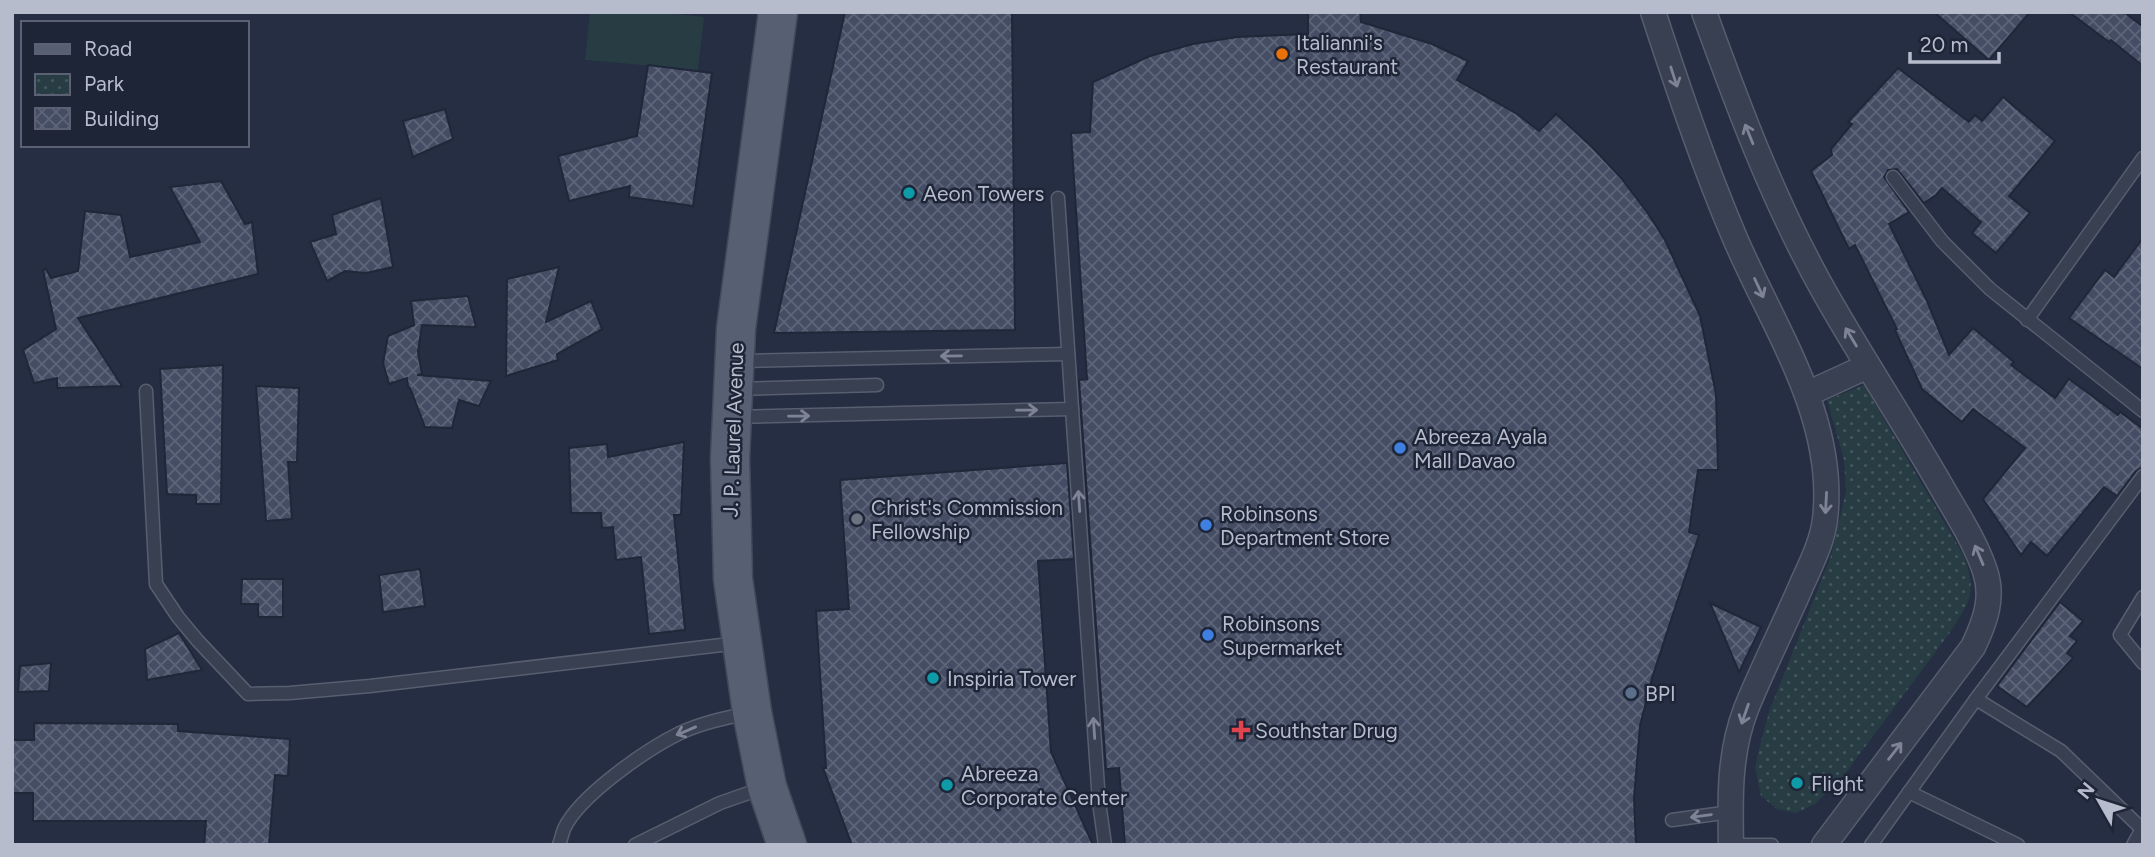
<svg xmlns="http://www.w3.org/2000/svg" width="2155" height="857" viewBox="0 0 2155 857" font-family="Figtree,sans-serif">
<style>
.park{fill:url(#park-dots)}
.pitch{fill:#273c43}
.building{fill:url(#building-cross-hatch);stroke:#202739;stroke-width:2}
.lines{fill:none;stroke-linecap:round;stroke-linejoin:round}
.service-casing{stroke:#575e6f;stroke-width:15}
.minor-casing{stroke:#575e6f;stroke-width:27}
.primary-casing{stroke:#43495b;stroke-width:41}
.service{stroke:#394052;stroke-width:12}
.minor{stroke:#394052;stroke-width:24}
.primary{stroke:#575f72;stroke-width:38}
.oneway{stroke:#7e8495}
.food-dot{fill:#e8710a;stroke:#1e2537;stroke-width:2.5}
.culture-dot{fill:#0f9aa8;stroke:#1e2537;stroke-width:2.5}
.shop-dot{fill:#3f7fe0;stroke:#1e2537;stroke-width:2.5}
.worship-dot{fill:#6b7280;stroke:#1e2537;stroke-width:2.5}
.service-dot{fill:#5c6f8a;stroke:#1e2537;stroke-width:2.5}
.health-dot{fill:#e0444e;stroke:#1e2537;stroke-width:2.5}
.labels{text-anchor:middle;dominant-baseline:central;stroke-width:5;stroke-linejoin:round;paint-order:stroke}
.poi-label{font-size:21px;fill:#b6bccc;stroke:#1e2537;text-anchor:start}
.street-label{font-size:21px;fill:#b6bccc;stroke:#1e2537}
</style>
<defs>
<pattern id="park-dots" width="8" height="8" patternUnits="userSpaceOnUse" patternTransform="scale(1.75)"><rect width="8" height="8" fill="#273c43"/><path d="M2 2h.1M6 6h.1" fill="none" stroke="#44565d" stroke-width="1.8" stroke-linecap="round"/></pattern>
<pattern id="building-cross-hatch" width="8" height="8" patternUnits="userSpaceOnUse" patternTransform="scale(1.75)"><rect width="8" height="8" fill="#444d64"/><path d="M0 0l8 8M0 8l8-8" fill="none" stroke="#5d6579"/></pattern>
</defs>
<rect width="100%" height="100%" fill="#252e42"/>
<path class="park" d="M1864,385l100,171c13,36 7,44 -13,75l-109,147 -27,26 -19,9 -19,-4 -16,-13 -6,-29 6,-26 9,-32 61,-153 15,-65 -2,-31 -17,-60z"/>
<polygon class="pitch" points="590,12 657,12 704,17 698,70 585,60"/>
<g class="building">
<polygon points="845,12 1012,12 1015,330 774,333"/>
<polygon points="1308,12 1360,12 1361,22 1432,44 1468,61 1457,80 1517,114 1539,131 1556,114 1593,148 1621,178 1647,212 1665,240 1700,316 1716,394 1718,470 1698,470 1689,532 1699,535 1652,678 1640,726 1634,798 1636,845 1125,845 1119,768 1106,769 1079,380 1087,379 1071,133 1090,132 1093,82 1150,56 1193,44 1237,37 1308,34"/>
<polygon points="1934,12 2030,12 1989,60"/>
<polygon points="2069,12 2124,12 2143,27 2143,66 2111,40 2109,42"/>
<polygon points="648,65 712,73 693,206 629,197 630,186 569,201 558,156 637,136"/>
<polygon points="1898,68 1969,122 1975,115 1982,121 2003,97 2055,141 2009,196 2030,213 1996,253 1972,233 1981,222 1942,188 1936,195 1924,203 1897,169 1888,170 1884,177 1909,212 1889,224 1927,301 1949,355 1973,328 2014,362 2011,365 2055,398 2069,379 2118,415 2120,412 2143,429 2143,467 2136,471 2117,496 2104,487 2047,556 2031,542 2021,555 1983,499 2025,448 1973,409 1962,422 1922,389 1895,330 1897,329 1855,245 1849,249 1811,171 1832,155 1831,149 1852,124 1848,122"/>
<polygon points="445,109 453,139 413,157 403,121"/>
<polygon points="221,181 245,224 252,222 258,274 78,318 122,386 57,388 57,378 34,383 23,350 56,329 43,270 46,269 51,278 78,271 85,211 121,215 130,257 200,242 170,187"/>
<polygon points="381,198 393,267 366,273 345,271 327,281 310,242 336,234 332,215"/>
<polygon points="2143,238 2143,369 2069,318 2105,270 2114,277"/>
<polygon points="559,267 546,322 591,301 602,329 557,354 558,360 506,376 507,279"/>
<polygon points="468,296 476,327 422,325 418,352 422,374 417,375 491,381 479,406 459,400 452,428 425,427 410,388 408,387 407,378 389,384 383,363 388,336 414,325 411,301"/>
<polygon points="223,365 221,504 196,504 196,495 167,494 160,369"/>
<polygon points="256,386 299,388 297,462 288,462 292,519 266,521"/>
<polygon points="684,442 681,515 674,515 685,630 649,634 641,557 616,560 613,527 602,528 601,513 571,513 569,448 607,444 608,457"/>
<polygon points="1067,463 1074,559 1038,561 1051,752 1093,845 852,845 823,768 826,768 816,611 849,609 840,480"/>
<polygon points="420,569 425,606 383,612 379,575"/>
<polygon points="242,579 283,579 283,617 258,617 258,604 241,604"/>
<polygon points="2060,602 2083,621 2070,636 2077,641 2067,653 2073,658 2027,707 1997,686"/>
<polygon points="1710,603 1761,627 1739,672"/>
<polygon points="179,633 202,670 147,680 145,649"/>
<polygon points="51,663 49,691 18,692 20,666"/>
<polygon points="34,723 178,724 178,731 290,739 288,776 275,775 269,845 204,845 206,821 33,821 33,793 12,793 12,740 34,740"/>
</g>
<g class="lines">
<defs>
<g id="service">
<polyline points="1893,177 1942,241 1990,289 2143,411"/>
<polyline points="2027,320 2143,158"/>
<polyline points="740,361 1068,354"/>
<polyline points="736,389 877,385"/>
<polyline points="146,391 156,584 178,617 198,641 248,694 290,693 370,686 739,643"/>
<polyline points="1072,409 1099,802 1105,845"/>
<polyline points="735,417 1072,409 1058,198"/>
<polyline points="2143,597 2120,635 2143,663"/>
<polyline points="1976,699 2061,751 2143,830"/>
<polyline points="1909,792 2018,845"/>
<polyline points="1672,820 1730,812"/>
<path d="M559,845c2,-5 3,-11 5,-16 15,-33 83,-80 116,-96 21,-10 45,-15 68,-20"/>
<polyline points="635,845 720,803 763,788"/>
<polyline points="1728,845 1772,845"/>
<polyline points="1871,845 1976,699 2143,476"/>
<polyline points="2133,845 2142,829"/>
</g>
<g id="minor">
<path d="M1653,12c25,76 50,151 81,224 38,90 103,181 91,283 -2,21 -14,45 -23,65 -18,42 -39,83 -56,125 -17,44 -16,89 -15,136"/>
<path d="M1704,12c35,97 71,193 122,283 37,65 78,127 115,191 16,28 34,55 44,85 9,27 0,51 -12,76l-149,198"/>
<polyline points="1807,394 1868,366"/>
</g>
<polyline id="primary" points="778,12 736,329 730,458 733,579 752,712 767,787 787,845"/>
</defs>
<use href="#service" class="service-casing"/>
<use href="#minor" class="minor-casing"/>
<use href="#primary" class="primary-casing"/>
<use href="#service" class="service"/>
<use href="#minor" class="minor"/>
<use href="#primary" class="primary"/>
</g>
<defs><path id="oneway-shaft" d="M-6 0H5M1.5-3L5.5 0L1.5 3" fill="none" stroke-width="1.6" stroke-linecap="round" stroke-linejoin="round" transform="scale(1.75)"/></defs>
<g class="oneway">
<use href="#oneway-shaft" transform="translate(1674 77) rotate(72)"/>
<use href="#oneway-shaft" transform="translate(1749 134) rotate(-112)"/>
<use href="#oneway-shaft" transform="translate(1759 288) rotate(65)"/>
<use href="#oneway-shaft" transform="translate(1851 337) rotate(-121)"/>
<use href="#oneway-shaft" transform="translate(951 356) rotate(179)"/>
<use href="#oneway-shaft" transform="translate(1027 410) rotate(-1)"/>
<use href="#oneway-shaft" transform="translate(799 416) rotate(-1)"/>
<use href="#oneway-shaft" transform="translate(1079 501) rotate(-94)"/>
<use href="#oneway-shaft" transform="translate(1826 503) rotate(93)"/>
<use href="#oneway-shaft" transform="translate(1979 555) rotate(-113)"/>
<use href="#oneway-shaft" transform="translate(1745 714) rotate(109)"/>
<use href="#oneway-shaft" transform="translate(1094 728) rotate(-94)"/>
<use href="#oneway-shaft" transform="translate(686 731) rotate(157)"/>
<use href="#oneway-shaft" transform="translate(1895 751) rotate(-52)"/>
<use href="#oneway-shaft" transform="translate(1701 816) rotate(172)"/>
</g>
<circle class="food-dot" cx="1282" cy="54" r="7"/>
<g class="culture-dot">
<circle cx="909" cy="193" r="7"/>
<circle cx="933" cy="678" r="7"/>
<circle cx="1797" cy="783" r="7"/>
<circle cx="947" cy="785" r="7"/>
</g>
<g class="shop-dot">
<circle cx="1400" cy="448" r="7"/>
<circle cx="1206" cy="525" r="7"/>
<circle cx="1208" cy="635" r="7"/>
</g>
<circle class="worship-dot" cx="857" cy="519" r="7"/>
<circle class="service-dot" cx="1631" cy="693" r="7"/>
<path class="health-dot" d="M1237.5 719.5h7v7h7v7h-7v7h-7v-7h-7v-7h7z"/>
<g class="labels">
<g class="poi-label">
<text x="1296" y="42">Italianni's<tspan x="1296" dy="24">Restaurant</tspan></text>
<text x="923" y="193">Aeon Towers</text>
<text x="1414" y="436">Abreeza Ayala<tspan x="1414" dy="24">Mall Davao</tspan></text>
<text x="871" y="507">Christ's Commission<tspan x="871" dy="24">Fellowship</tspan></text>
<text x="1220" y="513">Robinsons<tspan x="1220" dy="24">Department Store</tspan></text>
<text x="1222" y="623">Robinsons<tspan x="1222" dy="24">Supermarket</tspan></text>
<text x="947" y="678">Inspiria Tower</text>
<text x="1645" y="693">BPI</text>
<text x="1255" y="730">Southstar Drug</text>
<text x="961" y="773">Abreeza<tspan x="961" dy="24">Corporate Center</tspan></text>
<text x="1811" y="783">Flight</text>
</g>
<g class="street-label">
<text transform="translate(733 430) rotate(-88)">J. P. Laurel Avenue</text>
</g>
</g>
<rect width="2155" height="857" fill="none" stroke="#b6bccc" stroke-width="28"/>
<rect x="21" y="21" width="228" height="126" fill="#1e2537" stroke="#5b6173" stroke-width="2"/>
<rect x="35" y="44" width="35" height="10" fill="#575f72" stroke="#5b6173" stroke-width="2"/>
<text x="84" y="56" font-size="21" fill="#b6bccc">Road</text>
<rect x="35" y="74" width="35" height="21" fill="url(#park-dots)" stroke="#5b6173" stroke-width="2"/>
<text x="84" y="91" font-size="21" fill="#b6bccc">Park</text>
<rect x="35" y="108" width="35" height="21" fill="url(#building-cross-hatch)" stroke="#5b6173" stroke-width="2"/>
<text x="84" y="126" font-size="21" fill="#b6bccc">Building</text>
<g transform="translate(2099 801) rotate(309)" stroke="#1e2537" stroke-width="5" paint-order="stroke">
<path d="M0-5L12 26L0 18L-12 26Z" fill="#b6bccc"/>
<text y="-10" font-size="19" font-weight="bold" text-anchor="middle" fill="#b6bccc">N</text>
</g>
<path d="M1910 52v10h89v-10" fill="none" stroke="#b6bccc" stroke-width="3.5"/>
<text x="1920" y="52" font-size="21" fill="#b6bccc" stroke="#1e2537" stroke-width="5" paint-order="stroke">20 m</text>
</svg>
